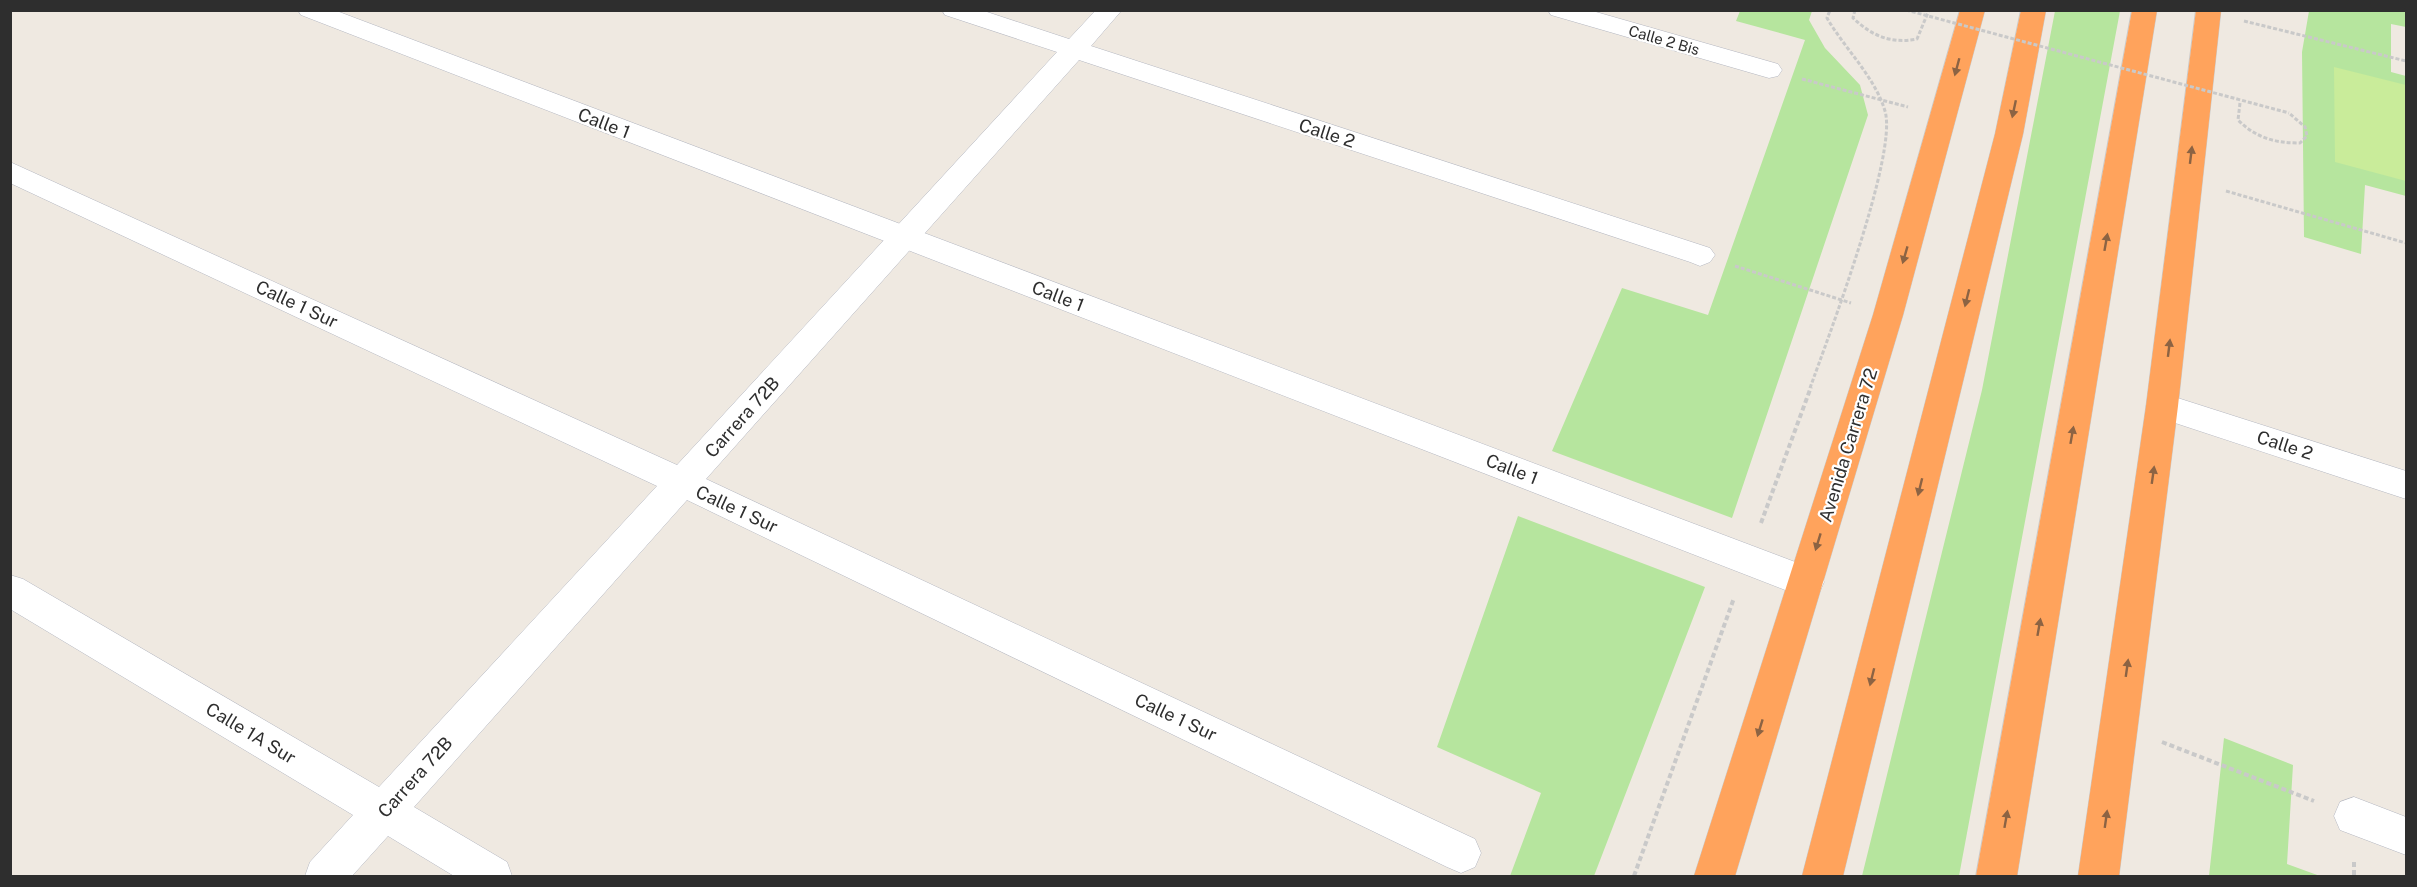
<svg xmlns="http://www.w3.org/2000/svg" width="2417" height="887" viewBox="0 0 2417 887" font-family="'Public Sans',sans-serif">
<style>
.green{fill:#b6e59e}
.pitch{fill:#c9ec9a}
.lines{fill:none;stroke-linecap:round;stroke-linejoin:round}
.street-casing{stroke:#b4b7c1;stroke-width:1}
.secondary-casing{stroke:#b4b7c1;stroke-width:1}
.highway-casing{stroke:#c9c9c9;stroke-width:1}
.path-far1{stroke:#c9c9c9;stroke-width:3;stroke-dasharray:4 2;stroke-linecap:butt}
.path{stroke:#c9c9c9;stroke-width:4;stroke-dasharray:5 3;stroke-linecap:butt}
.street{fill:#fff;fill-rule:evenodd}
.secondary{fill:#fff;fill-rule:evenodd}
.highway{fill:#ffa35c;fill-rule:evenodd}
.path-bridge{stroke:#c9c9c9;stroke-width:3;stroke-dasharray:4 2;stroke-linecap:butt}
.oneway{fill:#8c6343}
.labels{text-anchor:middle;dominant-baseline:central;stroke-width:4.5;stroke-linejoin:round;paint-order:stroke}
.far-street-label{font-size:15px;fill:#2e2e2e;stroke:#fff}
.street-label{font-size:18px;fill:#2e2e2e;stroke:#fff}
</style>
<rect width="100%" height="100%" fill="#efe9e1"/>
<g class="green">
<polygon points="1740,11 1812,11 1809,20 1825,48 1860,85 1868,115 1732,518 1552,451 1622,288 1708,315 1805,40 1736,21"/>
<polygon points="2055,11 2120,11 1959,876 1862,876 1982,390"/>
<polygon points="2309,11 2406,11 2406,27 2391,24 2391,72 2406,76 2406,196 2365,185 2361,254 2304,237 2302,52"/>
<polygon points="1518,516 1705,587 1594,876 1510,876 1541,793 1437,747"/>
<polygon points="2224,738 2293,765 2287,864 2320,876 2209,876"/>
</g>
<polygon class="pitch" points="2334,67 2406,85 2406,181 2335,162"/>
<g class="lines">
<defs>
<g id="street">
<polygon points="942,10 981,10 1069,39 1096,10 1122,10 1091,46 1710,248 1715,255 1710,262 1700,266 1690,262 1079,60 706,479 1475,839 1481,853 1475,867 1461,873 1447,867 687,500 414,807 507,862 512,876 454,876 388,836 352,876 305,876 310,862 353,815 10,609 10,575 23,579 379,787 657,486 10,183 10,162 677,465 1057,52 945,15"/>
<polygon points="1548,10 1589,10 1778,64 1782,70 1778,76 1769,78 1551,15"/>
<polygon points="2162,393 2406,471 2406,499 2151,415 2146,406 2151,397"/>
<polygon points="2354,797 2406,817 2406,855 2340,830 2334,816 2340,802"/>
</g>
<polygon id="secondary" points="298,10 334,10 1819,571 1824,582 1819,593 1806,597 1793,593 301,15"/>
<g id="highway">
<polygon points="1960,10 1985,10 1903,315 1735,876 1694,876 1873,315"/>
<polygon points="2021,10 2046,10 2023,134 1843,876 1802,876 1995,134"/>
<polygon points="2132,10 2157,10 2017,876 1976,876"/>
<polygon points="2196,10 2221,10 2178,406 2119,876 2078,876 2146,406"/>
</g>
</defs>
<use href="#street" class="street-casing"/>
<use href="#secondary" class="secondary-casing"/>
<use href="#highway" class="highway-casing"/>
<g class="path-far1">
<path d="M1855,10l-2,8c19,18 38,26 64,21l12,-29"/>
<polyline points="2244,21 2406,61"/>
<polyline points="1802,79 1908,107"/>
<path d="M2240,103l-2,17c18,18 37,23 62,23l7,-7 -2,-9 -16,-14"/>
<polyline points="2226,191 2406,243"/>
<polyline points="1735,266 1851,303"/>
<path d="M1810,388c18,-50 88,-234 75,-277 -10,-34 -40,-62 -58,-93l3,-8"/>
</g>
<g class="path">
<polyline points="1761,523 1811,387"/>
<polyline points="2162,742 2314,801"/>
<polyline points="2354,862 2354,876"/>
<polyline points="1634,876 1734,598"/>
</g>
<use href="#street" class="street"/>
<use href="#secondary" class="secondary"/>
<use href="#highway" class="highway"/>
<polyline class="path-bridge" points="1906,10 2289,113"/>
</g>
<defs><path id="oneway-solid" d="M-6-.8H1V-3.2L6.5 0L1 3.2V.8H-6Z" transform="scale(1.5)"/></defs>
<g class="oneway">
<use href="#oneway-solid" transform="translate(1957 67) rotate(105)"/>
<use href="#oneway-solid" transform="translate(2014 109) rotate(102)"/>
<use href="#oneway-solid" transform="translate(2191 155) rotate(-83)"/>
<use href="#oneway-solid" transform="translate(2106 242) rotate(-80)"/>
<use href="#oneway-solid" transform="translate(1905 255) rotate(106)"/>
<use href="#oneway-solid" transform="translate(1967 298) rotate(104)"/>
<use href="#oneway-solid" transform="translate(2169 348) rotate(-83)"/>
<use href="#oneway-solid" transform="translate(2072 435) rotate(-80)"/>
<use href="#oneway-solid" transform="translate(2153 475) rotate(-82)"/>
<use href="#oneway-solid" transform="translate(1920 487) rotate(104)"/>
<use href="#oneway-solid" transform="translate(1818 542) rotate(107)"/>
<use href="#oneway-solid" transform="translate(2039 627) rotate(-80)"/>
<use href="#oneway-solid" transform="translate(2127 668) rotate(-82)"/>
<use href="#oneway-solid" transform="translate(1872 677) rotate(104)"/>
<use href="#oneway-solid" transform="translate(1760 728) rotate(107)"/>
<use href="#oneway-solid" transform="translate(2006 819) rotate(-80)"/>
<use href="#oneway-solid" transform="translate(2106 819) rotate(-82)"/>
</g>
<g class="labels">
<g class="far-street-label">
<text transform="translate(1664 40) rotate(16)">Calle 2 Bis</text>
</g>
<g class="street-label">
<text transform="translate(604 123) rotate(21)">Calle 1</text>
<text transform="translate(1327 133) rotate(18)">Calle 2</text>
<text transform="translate(1058 296) rotate(21)">Calle 1</text>
<text transform="translate(297 304) rotate(25)">Calle 1 Sur</text>
<text transform="translate(742 417) rotate(-48)">Carrera 72B</text>
<text transform="translate(1848 445) rotate(-73)">Avenida Carrera 72</text>
<text transform="translate(2285 445) rotate(18)">Calle 2</text>
<text transform="translate(1512 469) rotate(21)">Calle 1</text>
<text transform="translate(737 509) rotate(25)">Calle 1 Sur</text>
<text transform="translate(1176 717) rotate(25)">Calle 1 Sur</text>
<text transform="translate(251 733) rotate(31)">Calle 1A Sur</text>
<text transform="translate(415 777) rotate(-48)">Carrera 72B</text>
</g>
</g>
<rect width="2417" height="887" fill="none" stroke="#2e2e2e" stroke-width="24"/>
</svg>
